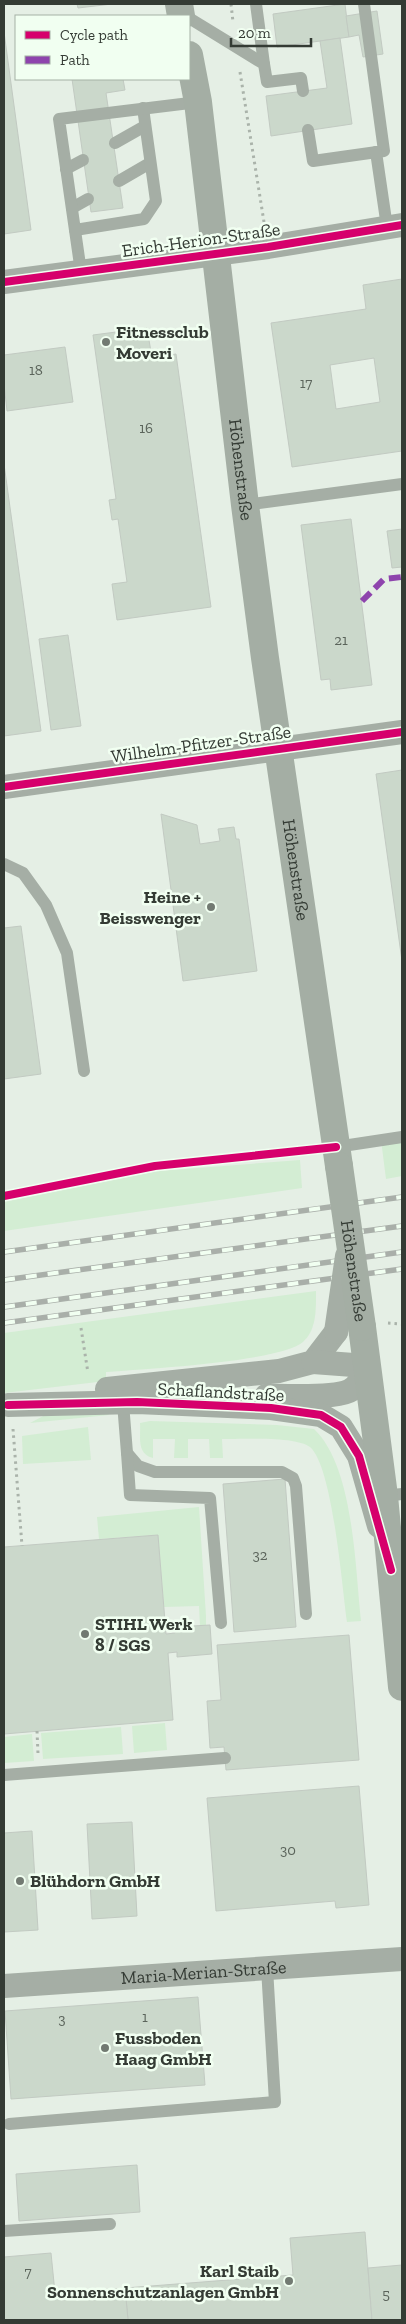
<svg xmlns="http://www.w3.org/2000/svg" width="406" height="2324" viewBox="0 0 406 2324" font-family="'Zilla Slab',serif">
<style>
.green{fill:#d3edd3}
.building{fill:#cbd8cb;stroke:#c2cac2;fill-rule:evenodd}
.lines{fill:none;stroke-linecap:round;stroke-linejoin:round}
.path{stroke:#aab3aa;stroke-width:3;stroke-dasharray:2.5 4;stroke-linecap:butt}
.lane{stroke:#a5aea5;stroke-width:12}
.street{stroke:#a5aea5;stroke-width:24}
.secondary{stroke:#a4aea4;stroke-width:28}
.rail-casing{stroke:#a9afa9;stroke-width:5.5}
.rail{stroke:#f1fff1;stroke-width:4;stroke-dasharray:11;stroke-linecap:butt}
.street-bridge{stroke:#a5aea5;stroke-width:24}
.secondary-bridge{stroke:#a4aea4;stroke-width:28}
.quiet{stroke:#8e44ad;stroke-width:6;stroke-dasharray:12 6;stroke-linecap:butt}
.cycleway-casing{stroke:#f1fff1;stroke-width:11}
.cycleway{stroke:#d6006c;stroke-width:8}
.poi-dot{fill:#727a72;stroke:#f1fff1;stroke-width:2}
.labels{text-anchor:middle;dominant-baseline:central;stroke-width:5;stroke-linejoin:round;paint-order:stroke}
.number-label{font-size:15px;fill:#5b645b}
.street-label{font-size:18px;fill:#343b34;stroke:#f1fff1}
.poi-label{font-size:18px;font-weight:bold;fill:#343b34;stroke:#f1fff1;text-anchor:start}
</style>
<rect width="100%" height="100%" fill="#e5efe5"/>
<g class="green">
<polygon points="402,1138 402,1176 386,1179 381,1140"/>
<polygon points="300,1160 302,1188 4,1231 4,1202 159,1171"/>
<path d="M316,1291c0,17 1,39 -13,51 -23,20 -161,27 -197,30v9l-102,12v-60z"/>
<polygon points="107,1412 109,1415 30,1423 47,1414"/>
<path d="M150,1421l127,4 37,4c40,38 41,138 47,192l-14,1c-5,-34 -14,-155 -37,-175 -13,-11 -70,-8 -88,-8l1,19h-13l-1,-19h-21v19h-14l1,-19h-22v19c-17,-5 -12,-20 -13,-35z"/>
<polygon points="88,1427 91,1460 23,1464 22,1436"/>
<polygon points="199,1507 206,1616 206,1625 200,1626 199,1606 164,1607 158,1535 99,1539 97,1517"/>
<polygon points="165,1723 167,1750 134,1753 132,1726"/>
<polygon points="121,1727 123,1754 43,1759 41,1733"/>
<polygon points="32,1734 34,1761 4,1763 4,1737"/>
</g>
<g class="building">
<polygon points="77,4 112,4 78,8"/>
<polygon points="345,4 349,37 277,47 273,14"/>
<polygon points="377,11 383,54 363,57 359,35 349,37 346,16"/>
<polygon points="4,32 31,230 4,234"/>
<polygon points="340,38 352,124 271,136 266,96 327,88 320,41"/>
<polygon points="72,79 123,79 125,90 106,93 123,208 91,212"/>
<path d="M402,279v172l-110,16 -21,-144 95,-14 -3,-24zM374,358l6,44 -44,7 -6,-44z"/>
<polygon points="147,328 152,358 176,354 211,607 117,620 112,584 127,582 118,519 112,520 109,500 116,499 93,335"/>
<polygon points="65,347 73,402 7,411 4,384 4,355"/>
<polygon points="4,464 41,731 4,736"/>
<polygon points="351,519 372,685 331,690 330,679 321,680 301,525"/>
<polygon points="402,529 402,567 392,568 387,531"/>
<polygon points="68,635 81,726 51,730 39,639"/>
<polygon points="402,770 402,961 376,774"/>
<polygon points="161,814 197,825 200,844 220,841 218,829 234,827 236,839 239,839 257,971 183,981"/>
<polygon points="21,926 41,1074 4,1079 4,928"/>
<polygon points="285,1479 296,1627 234,1632 223,1484"/>
<polygon points="158,1535 166,1634 175,1633 175,1627 210,1625 212,1654 177,1657 177,1652 168,1653 173,1720 4,1734 4,1547"/>
<polygon points="349,1635 359,1760 226,1770 224,1747 210,1748 207,1701 221,1700 217,1645"/>
<polygon points="359,1786 369,1905 336,1908 335,1901 216,1911 207,1798"/>
<polygon points="132,1822 137,1916 92,1919 87,1824"/>
<polygon points="32,1831 38,1930 4,1932 4,1833"/>
<polygon points="198,1997 205,2085 11,2099 5,2011"/>
<polygon points="137,2165 140,2212 19,2221 16,2174"/>
<polygon points="365,2232 372,2320 128,2320 125,2288 293,2275 290,2238"/>
<polygon points="51,2253 55,2293 125,2288 128,2320 4,2320 4,2257"/>
<polygon points="402,2265 402,2320 372,2320 368,2268"/>
</g>
<g class="lines">
<g class="path">
<polyline points="231,4 233,22"/>
<polyline points="240,72 264,222"/>
<polyline points="388,1323 402,1324"/>
<polyline points="81,1328 88,1373"/>
<polyline points="13,1429 22,1546"/>
<polyline points="37,1731 38,1754"/>
</g>
<g class="lane">
<polyline points="256,4 264,64"/>
<polyline points="189,18 264,64 267,82 301,78 303,91"/>
<polyline points="308,130 313,161 384,151 364,4"/>
<polyline points="115,143 145,126"/>
<polyline points="376,152 387,227"/>
<polyline points="66,169 83,160"/>
<polyline points="119,181 150,163"/>
<polyline points="72,208 88,199"/>
<polyline points="75,230 144,219 156,201 143,108"/>
<polyline points="81,272 59,119 198,102"/>
<polyline points="245,505 402,484"/>
<polyline points="4,864 23,873 46,905 67,953 84,1071"/>
<polyline points="336,1147 402,1137"/>
<polyline points="123,1403 127,1453 138,1466 155,1472 282,1472 293,1478 296,1486 306,1614"/>
<polyline points="127,1453 130,1495 210,1498 221,1623"/>
<polyline points="384,1496 402,1494"/>
<polyline points="4,1775 225,1758"/>
<polyline points="9,2124 275,2102 267,1968"/>
<polyline points="4,2231 110,2224"/>
</g>
<g class="street">
<polyline points="4,282 268,247 402,225"/>
<polyline points="4,787 402,732"/>
<polyline points="107,1389 279,1371 313,1362 336,1332"/>
<path d="M266,1396c21,-1 65,3 83,-5 9,-4 15,-17 18,-25l-54,-4"/>
<polyline points="8,1405 137,1402 271,1408 321,1415 341,1427 359,1456 379,1526"/>
<path id="s1" d="M4,1986l398,-27"/>
</g>
<g class="secondary">
<polyline points="179,4 181,16"/>
<path id="s2" d="M189,55l9,47 47,403 20,153 74,508"/>
<polyline points="362,1327 384,1496 402,1687"/>
</g>
<defs>
<g id="rail">
<polyline points="4,1252 402,1197"/>
<polyline points="4,1280 402,1226"/>
<polyline points="4,1307 402,1252"/>
<polyline points="4,1323 402,1269"/>
</g>
</defs>
<use href="#rail" class="rail-casing"/>
<use href="#rail" class="rail"/>
<polyline class="street-bridge" points="336,1332 347,1256"/>
<path class="secondary-bridge" id="s3" d="M339,1166l23,161"/>
<polyline class="quiet" points="362,601 384,579 402,577"/>
<defs>
<g id="cycleway">
<polyline points="4,282 268,247 402,225"/>
<polyline points="4,787 402,732"/>
<polyline points="4,1196 155,1166 336,1147"/>
<polyline points="8,1405 137,1402 271,1408 321,1415 341,1427 359,1456 391,1570"/>
</g>
</defs>
<use href="#cycleway" class="cycleway-casing"/>
<use href="#cycleway" class="cycleway"/>
</g>
<g class="poi-dot">
<circle cx="106" cy="342" r="5"/>
<circle cx="211" cy="907" r="5"/>
<circle cx="85" cy="1634" r="5"/>
<circle cx="20" cy="1881" r="5"/>
<circle cx="105" cy="2048" r="5"/>
<circle cx="289" cy="2281" r="5"/>
</g>
<g class="labels">
<g class="number-label">
<text x="36" y="370">18</text>
<text x="306" y="383">17</text>
<text x="146" y="428">16</text>
<text x="341" y="640">21</text>
<text x="260" y="1555">32</text>
<text x="288" y="1850">30</text>
<text x="145" y="2017">1</text>
<text x="62" y="2019">3</text>
<text x="28" y="2272">7</text>
<text x="386" y="2294">5</text>
</g>
<g class="street-label">
<text transform="translate(201 240) rotate(-8)">Erich-Herion-Straße</text>
<text stroke="none"><textPath href="#s2" startOffset="418">Höhenstraße</textPath></text>
<text transform="translate(201 744) rotate(-8)">Wilhelm-Pfitzer-Straße</text>
<text stroke="none"><textPath href="#s2" startOffset="822">Höhenstraße</textPath></text>
<text stroke="none"><textPath href="#s3" startOffset="106">Höhenstraße</textPath></text>
<text transform="translate(221 1392) rotate(3)">Schaflandstraße</text>
<text stroke="none"><textPath href="#s1" startOffset="200">Maria-Merian-Straße</textPath></text>
</g>
<g class="poi-label">
<text x="116" y="332">Fitnessclub<tspan x="116" dy="21">Moveri</tspan></text>
<text x="201" y="897" text-anchor="end">Heine +<tspan x="201" dy="21">Beisswenger</tspan></text>
<text x="95" y="1624">STIHL Werk<tspan x="95" dy="21">8 / SGS</tspan></text>
<text x="30" y="1881">Blühdorn GmbH</text>
<text x="115" y="2038">Fussboden<tspan x="115" dy="21">Haag GmbH</tspan></text>
<text x="279" y="2271" text-anchor="end">Karl Staib<tspan x="279" dy="21">Sonnenschutzanlagen GmbH</tspan></text>
</g>
</g>
<rect width="406" height="2324" fill="none" stroke="#343b34" stroke-width="10"/>
<rect x="15" y="15" width="175" height="65" fill="#f1fff1" stroke="#a5b1a5"/>
<rect x="25" y="31" width="25" height="8" fill="#d6006c" stroke="#a5b1a5"/>
<text x="60" y="40" font-size="15" fill="#343b34">Cycle path</text>
<rect x="25" y="56" width="25" height="8" fill="#8e44ad" stroke="#a5b1a5"/>
<text x="60" y="65" font-size="15" fill="#343b34">Path</text>
<path d="M231 38v8h80v-8" fill="none" stroke="#343b34" stroke-width="2.5"/>
<text x="238" y="38" font-size="15" fill="#343b34" stroke="#f1fff1" stroke-width="4" paint-order="stroke">20 m</text>
</svg>
